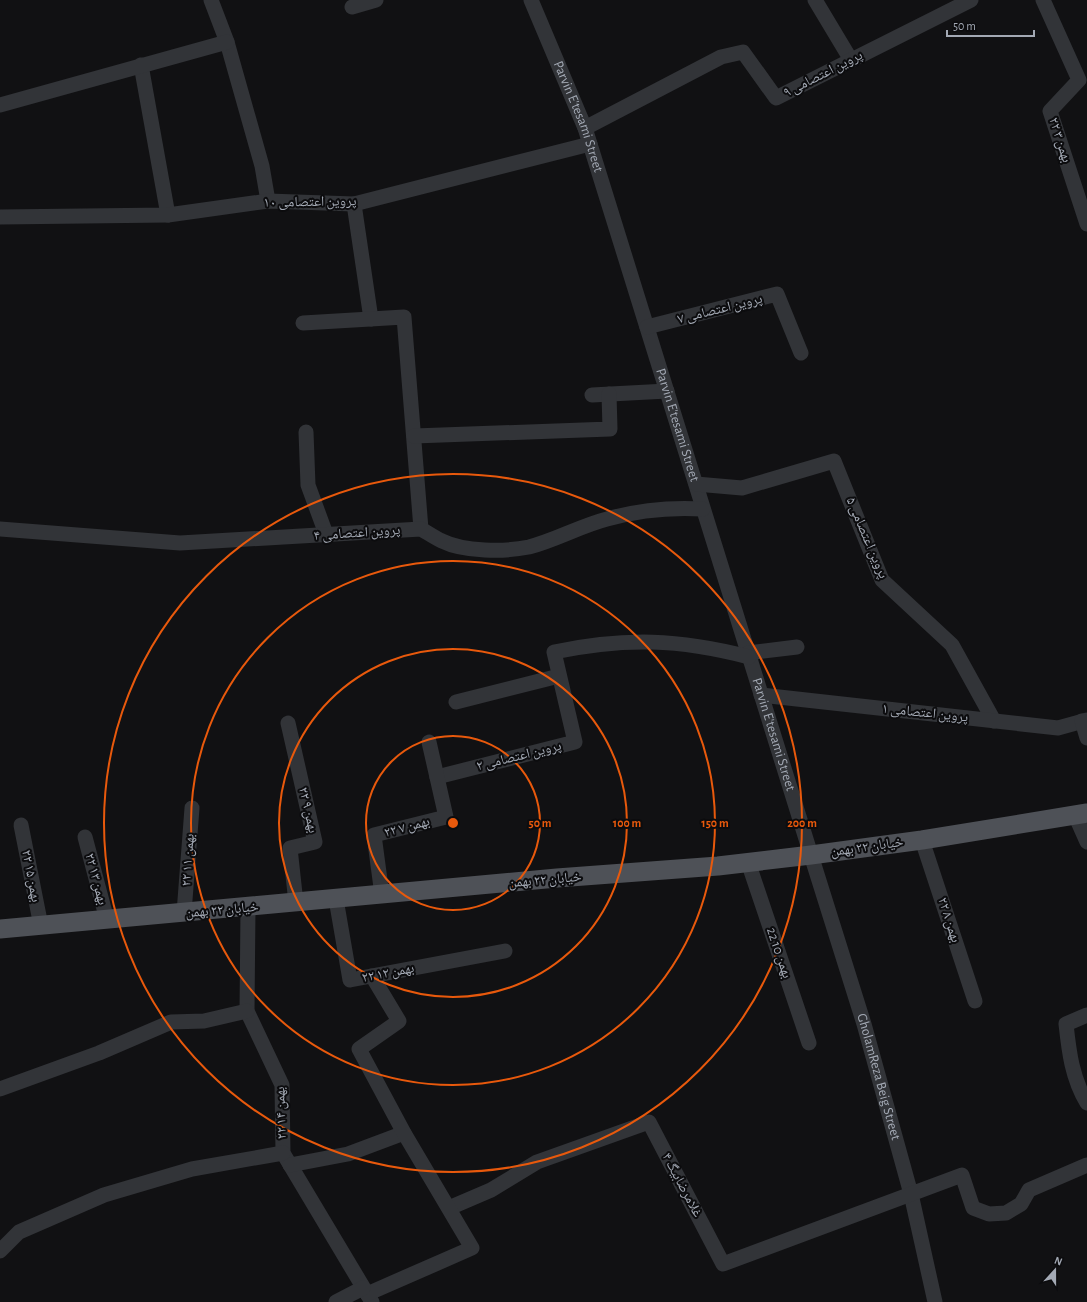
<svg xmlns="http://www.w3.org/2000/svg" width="1087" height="1302" viewBox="0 0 1087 1302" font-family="'Alegreya Sans','Noto Naskh Arabic',sans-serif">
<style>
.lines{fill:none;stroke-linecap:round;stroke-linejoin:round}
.minor{stroke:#323438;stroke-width:15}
.major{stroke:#4e5157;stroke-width:19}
.ring{fill:none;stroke:#e8590c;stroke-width:2}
.labels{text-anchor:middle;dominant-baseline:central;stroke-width:4;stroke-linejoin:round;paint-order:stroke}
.street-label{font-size:14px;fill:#a3a9b4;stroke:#0c0c0e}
.centre{fill:#e8590c;stroke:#0c0c0e;stroke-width:2}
.ring-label{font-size:12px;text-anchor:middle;font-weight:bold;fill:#e8590c;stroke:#0c0c0e;stroke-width:4;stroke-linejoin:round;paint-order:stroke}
</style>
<rect width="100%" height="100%" fill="#111113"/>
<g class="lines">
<g class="minor">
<polyline points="211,0 227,42 262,166 268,201"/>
<path id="s1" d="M531,0l54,128 226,727 53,169 47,170 24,108"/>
<polyline points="815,0 851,60"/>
<polyline points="1043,0 1079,80 1050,111 1087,224"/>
<polyline points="352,7 376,0"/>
<polyline points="141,65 168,215"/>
<polyline points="0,105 227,42"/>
<polyline points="585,128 721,57 743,52 776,98 971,0"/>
<polyline points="354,204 371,319"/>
<polyline points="0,217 168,215 268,201 354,204 590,144"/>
<polyline points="303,323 404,317 421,529"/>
<polyline points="647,327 777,294 801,353"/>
<polyline points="592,395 667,391"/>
<polyline points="306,432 308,485 326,534"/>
<polyline points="414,436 610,429 609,394"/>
<polyline points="696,484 742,488 834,461 882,580 952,645 994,721"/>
<path d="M0,529l180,14 241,-14c7,4 14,9 21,12 22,11 63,11 87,6 27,-7 51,-21 78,-28 32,-9 63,-12 96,-10"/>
<polyline points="748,653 797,647"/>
<polyline points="761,695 1058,728 1087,720"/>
<polyline points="456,702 559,676"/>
<polyline points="1082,721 1087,738"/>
<polyline points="288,723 315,842 290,848 296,903"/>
<path d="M437,777l138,-35 -21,-90c72,-15 125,-13 195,5"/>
<polyline points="1075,815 1087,842"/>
<polyline points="21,825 41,926"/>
<polyline points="85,837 107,920"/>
<polyline points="922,840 975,1001"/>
<polyline points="748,862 809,1043"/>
<polyline points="382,895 374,835 446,817 429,742"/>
<polyline points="336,899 350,980 505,951"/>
<polyline points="248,908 247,1011 282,1085 283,1153 372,1302"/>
<polyline points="184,913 192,808"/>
<path d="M1087,1015l-21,9c3,28 6,54 21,79"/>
<polyline points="0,1089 99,1053 171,1022 204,1021 247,1011"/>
<polyline points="290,1165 348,1154 404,1133"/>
<polyline points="449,1208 491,1190 537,1162 649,1122 723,1264 962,1175 973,1208 989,1214 1006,1213 1021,1204 1029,1190 1087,1165"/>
<polyline points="0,1251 19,1232 104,1195 192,1169 283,1153"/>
<polyline points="367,1294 472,1248 404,1133 359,1049 399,1021 372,976"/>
<polyline points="336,1302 363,1288"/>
</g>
<polyline class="major" points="0,929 557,878 718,866 811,855 922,840 1087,813"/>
</g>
<g class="ring">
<circle cx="453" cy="823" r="87"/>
<circle cx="453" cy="823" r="174"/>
<circle cx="453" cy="823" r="262"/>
<circle cx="453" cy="823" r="349"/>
</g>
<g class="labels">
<g class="street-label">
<text transform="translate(823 74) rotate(-27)">پروین اعتصامی ۹</text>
<text stroke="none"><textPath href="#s1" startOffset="126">Parvin E'tesami Street</textPath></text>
<text transform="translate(1060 140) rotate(72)">۲۲ بهمن ۳</text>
<text transform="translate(310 202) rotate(-1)">پروین اعتصامی ۱۰</text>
<text transform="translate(720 309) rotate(-14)">پروین اعتصامی ۷</text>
<text stroke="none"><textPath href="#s1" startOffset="450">Parvin E'tesami Street</textPath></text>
<text transform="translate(357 533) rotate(-4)">پروین اعتصامی ۴</text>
<text transform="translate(867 538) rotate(67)">پروین اعتصامی ۵</text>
<text transform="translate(925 713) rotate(6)">پروین اعتصامی ۱</text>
<text stroke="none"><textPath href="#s1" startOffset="774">Parvin E'tesami Street</textPath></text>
<text transform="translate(519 756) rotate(-14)">پروین اعتصامی ۲</text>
<text transform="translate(308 810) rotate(77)">۲۲ بهمن ۹</text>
<text transform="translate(407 827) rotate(-15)">۲۲ بهمن ۷</text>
<text transform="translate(867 847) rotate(-8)">خیابان ۲۲ بهمن</text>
<text transform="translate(188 860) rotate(-86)">۲۲ بهمن ۱۱</text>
<text transform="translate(31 876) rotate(79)">۲۲ بهمن ۱۵</text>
<text transform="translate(96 879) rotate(75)">۲۲ بهمن ‍۱۳</text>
<text transform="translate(545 880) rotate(-5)">خیابان ۲۲ بهمن</text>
<text transform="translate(222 910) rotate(-5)">خیابان ۲۲ بهمن</text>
<text transform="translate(949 920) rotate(72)">۲۲ بهمن ۸</text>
<text transform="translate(779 953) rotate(71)">22 بهمن 10</text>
<text transform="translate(388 973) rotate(-11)">۲۲ بهمن ۱۲</text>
<text stroke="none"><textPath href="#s1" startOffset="1132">GholamReza Beig Street</textPath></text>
<text transform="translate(281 1113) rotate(-92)">۲۲ بهمن ۱۴</text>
<text transform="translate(682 1185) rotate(62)">غلامرضابیگ ۴</text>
</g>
</g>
<circle cx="453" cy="823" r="6" class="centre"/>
<g class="ring-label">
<text x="540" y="827">50 m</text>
<text x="627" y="827">100 m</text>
<text x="715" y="827">150 m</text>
<text x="802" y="827">200 m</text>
</g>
<g transform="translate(1055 1270) rotate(21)" stroke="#0c0c0e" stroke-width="3" paint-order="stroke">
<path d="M0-3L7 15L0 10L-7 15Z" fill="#a3a9b4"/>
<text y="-6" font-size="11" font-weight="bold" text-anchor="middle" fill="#a3a9b4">N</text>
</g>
<path d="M947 30v6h87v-6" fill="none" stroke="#a3a9b4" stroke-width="2"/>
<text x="953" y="30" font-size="12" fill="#a3a9b4" stroke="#0c0c0e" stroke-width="3" paint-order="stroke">50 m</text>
</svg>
